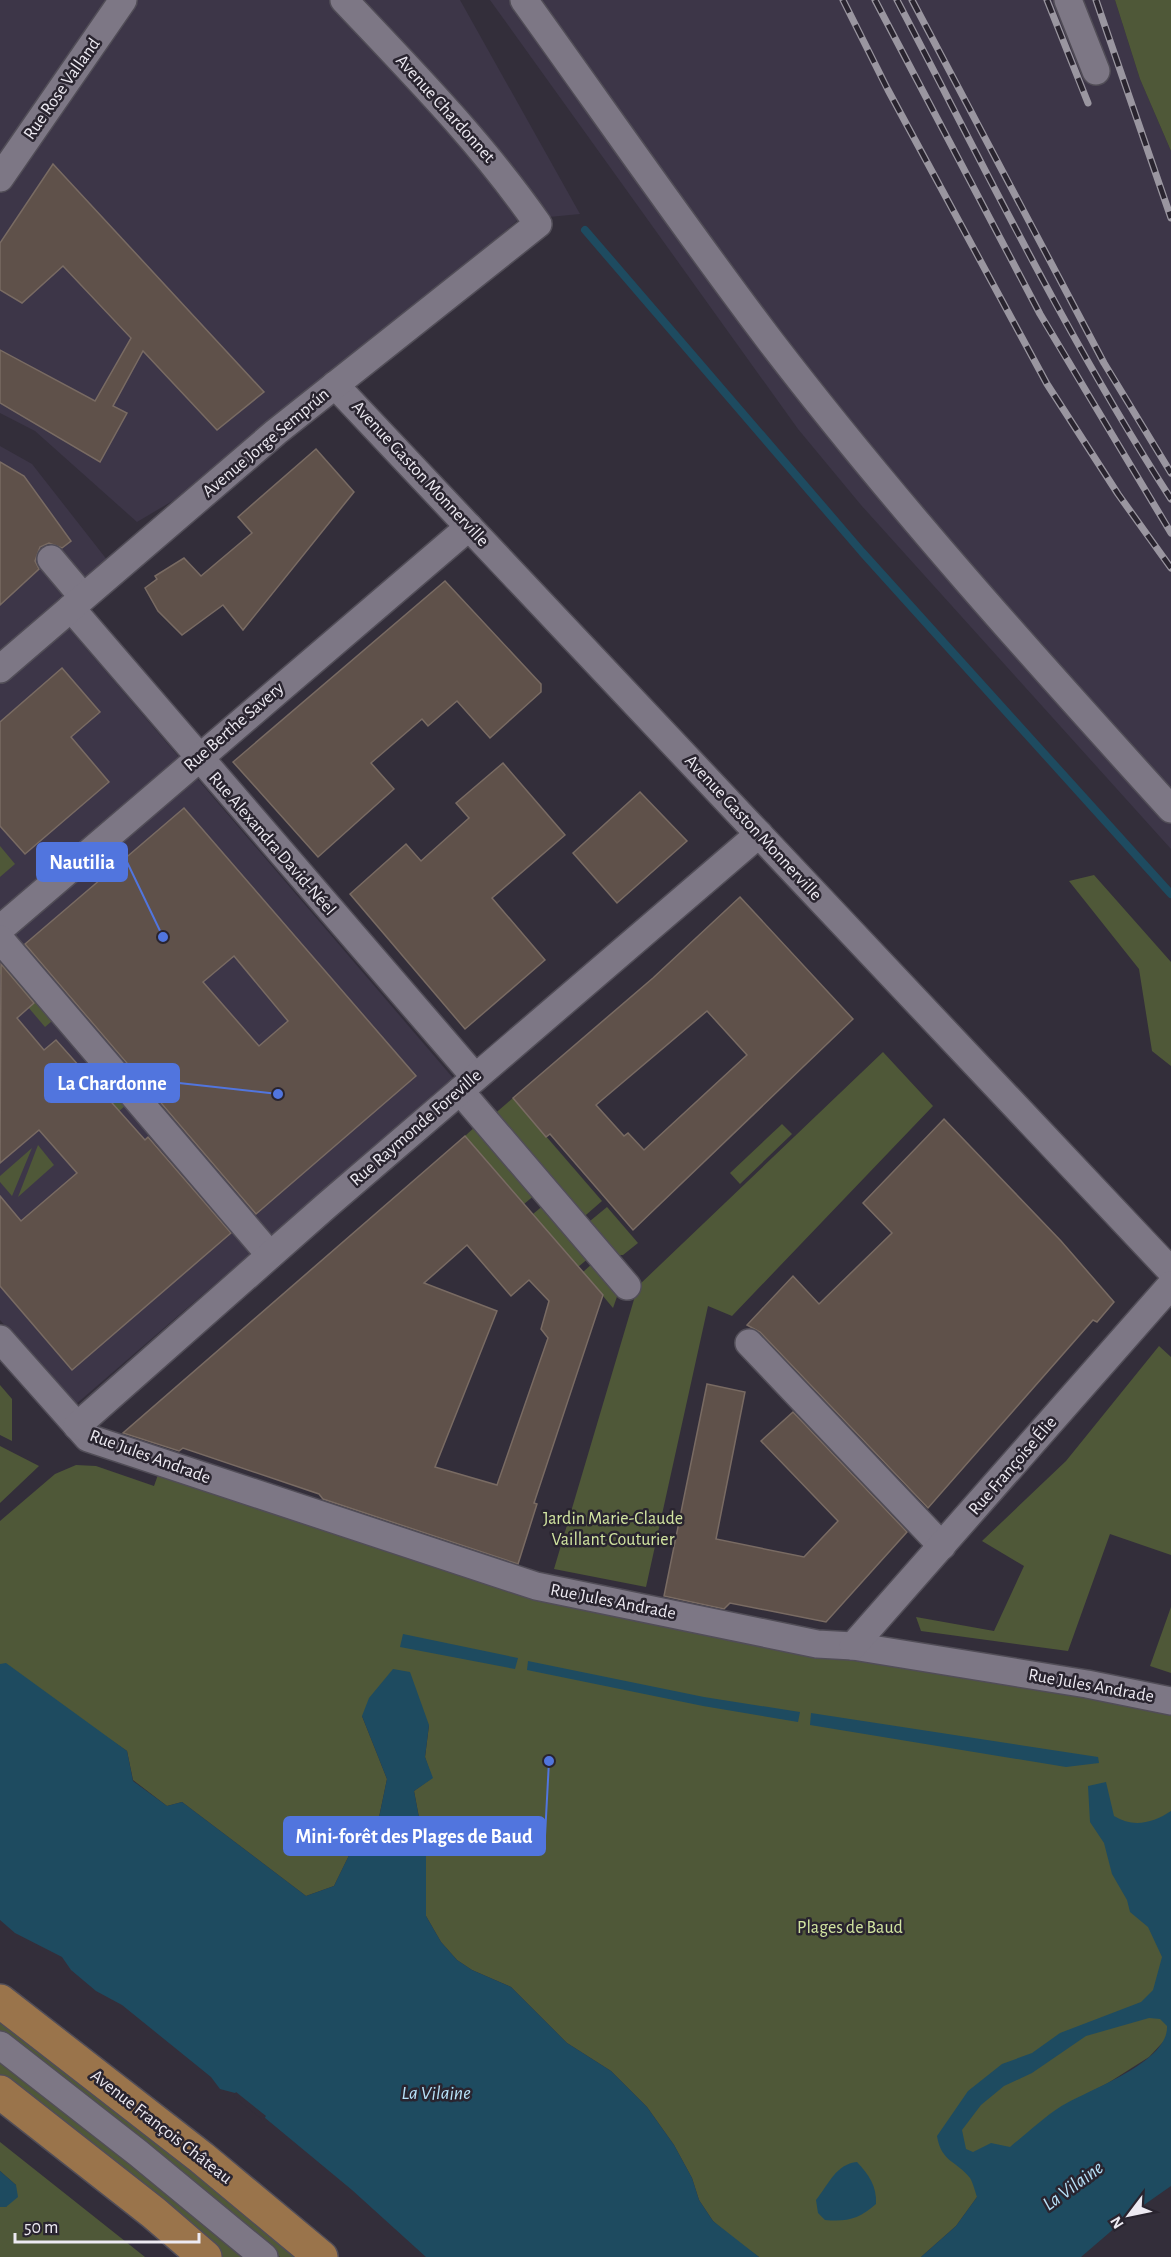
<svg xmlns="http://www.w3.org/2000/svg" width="1171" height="2257" viewBox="0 0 1171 2257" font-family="'Alegreya Sans',sans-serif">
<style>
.built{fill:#3d3648}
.green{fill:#4f5838}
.water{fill:#1e4b60;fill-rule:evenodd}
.pier{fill:#332e3a}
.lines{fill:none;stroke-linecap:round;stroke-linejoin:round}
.stream{stroke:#1e4b60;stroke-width:8}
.building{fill:#5f514a;stroke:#796b63;stroke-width:1.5;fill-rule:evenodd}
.minor-casing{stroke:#514d57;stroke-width:30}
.major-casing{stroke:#514d57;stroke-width:36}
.minor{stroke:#7d7785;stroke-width:27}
.major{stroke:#9a744b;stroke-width:33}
.rail-casing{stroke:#9a96a0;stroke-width:7}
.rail{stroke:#29242f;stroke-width:4.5;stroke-dasharray:14;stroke-linecap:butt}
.labels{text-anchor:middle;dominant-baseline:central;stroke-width:5;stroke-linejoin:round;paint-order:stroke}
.street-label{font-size:18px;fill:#edeaf2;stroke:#29242f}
.park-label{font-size:18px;fill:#d2e5a1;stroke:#29242f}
.water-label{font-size:20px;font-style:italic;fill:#b8e2f9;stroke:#29242f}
.leader{fill:none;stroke:#5175de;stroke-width:2}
.callout-dot{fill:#5175de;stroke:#29242f;stroke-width:2}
.callout{fill:#5175de;stroke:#5175de;stroke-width:2}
.callout-label{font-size:20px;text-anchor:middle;font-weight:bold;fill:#fff}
</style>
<rect width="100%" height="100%" fill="#332e3a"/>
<g class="built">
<polygon points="0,0 460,0 580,214 518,220 223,471 137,522 35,431 0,413"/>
<polygon points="490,0 1115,0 1140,79 1171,151 1171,849 861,505 798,429"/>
<polygon points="0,446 32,464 115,570 60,618 453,1078 75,1405 0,1320"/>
</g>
<g class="green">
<polygon points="1115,0 1171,0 1171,151 1140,79"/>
<polygon points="0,846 15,864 0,877"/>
<polygon points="1094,875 1171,962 1171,1066 1152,1051 1139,969 1069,881"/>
<polygon points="9,958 59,1015 45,1027 0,974 0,967"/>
<polygon points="883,1052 933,1106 732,1316 708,1306 646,1587 554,1569 638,1286"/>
<polygon points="116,1081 132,1100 64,1158 102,1093"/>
<polygon points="513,1098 602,1201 579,1221 491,1117"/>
<polygon points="782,1124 792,1134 740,1184 730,1173"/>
<polygon points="477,1125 536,1194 524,1204 465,1136"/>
<polygon points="38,1145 54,1165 18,1197"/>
<polygon points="32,1148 12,1196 0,1182 0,1176"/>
<polygon points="545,1204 590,1257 578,1267 533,1214"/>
<polygon points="607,1207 638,1243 623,1255 609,1255 584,1226"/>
<polygon points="594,1262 619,1291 613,1308 583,1272"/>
<polygon points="1159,1346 1171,1357 1171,1555 1110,1534 1068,1651 921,1631 916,1617 994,1631 1024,1566 982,1541 1066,1461"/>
<polygon points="0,1385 12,1399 12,1441 0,1435"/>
<polygon points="0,1446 39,1466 0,1503"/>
<polygon points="76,1465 96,1466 154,1486 159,1472 333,1531 1171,1704 1171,2038 1164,2041 1149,2057 1108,2083 1061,2107 977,2197 956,2226 921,2257 759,2257 732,2238 713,2221 699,2200 692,2178 674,2145 647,2107 611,2071 567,2043 511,1987 472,1970 457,1960 441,1942 426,1916 426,1855 414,1791 432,1778 425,1757 429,1725 362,1716 387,1779 377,1827 356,1841 334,1886 306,1896 182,1802 167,1806 133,1780 127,1751 0,1664 0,1521 55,1474"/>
<polygon points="1171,1607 1171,1673 1150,1666"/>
<polygon points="0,2011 303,2257 280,2257 186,2176 0,2031"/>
<polygon points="0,2059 136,2164 244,2257 223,2257 137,2184 0,2077"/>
<polygon points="0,2142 145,2257 0,2257 0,2207 6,2207 16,2185 0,2171"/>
</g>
<g class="water">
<polygon points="403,1634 518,1658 515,1669 400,1647"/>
<polygon points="528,1661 704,1697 800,1712 798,1722 703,1706 527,1670"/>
<polygon points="6,1663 127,1751 133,1781 167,1806 182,1802 306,1896 334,1886 356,1841 377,1827 387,1779 362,1716 369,1698 393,1669 410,1672 429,1725 425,1757 433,1778 414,1791 426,1855 426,1916 441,1942 457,1960 472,1970 511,1987 567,2043 611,2071 647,2107 674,2145 692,2178 699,2200 713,2221 759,2257 426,2257 352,2190 235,2093 220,2089 211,2077 122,2005 96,1991 71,1970 62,1957 15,1933 0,1920 0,1664"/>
<polygon points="811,1713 1098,1757 1099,1763 1066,1767 810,1725"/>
<path d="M1106,1782l8,34c19,12 39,7 57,-5v375l-40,28 -50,43h-160l35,-31 21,-29c-2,-6 -4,-14 -7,-19 -13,-17 -29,-16 -33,-42l31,-45 34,-27 30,-11 28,-20 81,-31 12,-12 9,-33 -14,-30 -18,-15 -3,-12 -15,-26 -8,-31 -14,-21 -2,-36zM1149,2018l11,1 7,7c2,37 -80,64 -107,81 -17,11 -34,27 -50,40l-19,-4 -18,9 -7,-3 -4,-19 19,-25 23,-19 28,-13 54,-37z"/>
<path d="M857,2162c12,13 20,24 19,42 -17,15 -29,18 -51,16l-7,-7 -2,-13c13,-16 20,-36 41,-38z"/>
<polygon points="0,2171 16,2185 18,2197 6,2207 0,2207"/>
</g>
<polygon class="pier" points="236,2092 266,2116 263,2120 233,2096"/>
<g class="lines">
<polyline class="stream" points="585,230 862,552 1171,894"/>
</g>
<g class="building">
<polygon points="53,164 264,392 217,430 143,351 113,406 127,413 100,462 0,403 0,350 95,401 131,338 63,266 22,303 0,290 0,243"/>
<polygon points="316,449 354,492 243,630 223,605 182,635 158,611 145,588 157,579 155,576 184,558 201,576 252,533 238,517"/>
<polygon points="0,462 24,476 71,541 62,548 49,543 40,547 35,561 39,569 0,605"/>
<polygon points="445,581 541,684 541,692 490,738 457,701 428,726 422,719 371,763 394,789 318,857 233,762"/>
<polygon points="62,668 100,712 71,737 109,782 25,854 0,826 0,722"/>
<polygon points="503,763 565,835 492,898 545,960 465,1029 350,894 406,844 421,861 469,818 456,803"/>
<polygon points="640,792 687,841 617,903 573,853"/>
<path d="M184,808l232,268 -160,138 -231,-270zM234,956l54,65 -29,25 -56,-64z"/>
<path d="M740,897l113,122 -220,211 -83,-96 -4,3 -33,-39 140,-120zM707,1011l40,44 -103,95 -16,-17 -4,3 -28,-31z"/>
<polygon points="1,964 34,1003 17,1018 44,1050 56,1040 145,1140 148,1137 231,1233 72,1370 0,1286 0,1196 21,1221 77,1173 39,1130 0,1163"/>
<polygon points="944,1119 1061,1241 1114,1302 1097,1322 1093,1320 928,1508 760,1332 747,1325 793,1276 819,1304 892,1233 863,1203"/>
<path d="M465,1136l138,159 -69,208 3,1 -19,60 -195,-65 -4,-5 -136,-46 -4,3 -56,-18zM467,1245l44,51 18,-16 20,21 -8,28 7,9 -51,147 -62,-18 62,-156 -73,-28z"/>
<polygon points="707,1384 745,1392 716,1539 804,1557 838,1521 761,1441 793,1412 907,1532 826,1622 730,1603 724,1609 664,1596"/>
</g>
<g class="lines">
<defs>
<g id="minor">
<path d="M524,0c82,114 162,230 247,342 125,163 262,315 400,467"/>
<polyline points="1068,0 1096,71"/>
<polyline points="0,178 123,0"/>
<polyline points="335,385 1171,1271"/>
<polyline points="51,559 83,597"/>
<polyline points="71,608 475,1077"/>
<path d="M0,669l276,-237 262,-208c-57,-82 -126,-152 -194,-224"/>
<polyline points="0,929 469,527"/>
<polyline points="0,939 270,1255"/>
<polyline points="460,1091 627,1286"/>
<polyline points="0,1339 88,1438 536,1586 817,1644 853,1646 1087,1684 1171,1701"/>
<polyline points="749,1343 942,1546"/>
<polyline points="77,1426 326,1206 759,834"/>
<polyline points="853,1646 1171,1285"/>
<polyline points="0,2045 138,2153 264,2257"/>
</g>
<g id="major">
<polyline points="0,2001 202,2158 321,2257"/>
<polyline points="0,2092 154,2213 205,2257"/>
</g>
</defs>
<use href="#minor" class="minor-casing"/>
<use href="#major" class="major-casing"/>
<use href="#minor" class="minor"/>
<use href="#major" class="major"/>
<defs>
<g id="rail">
<polyline points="843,0 888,90 1047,384 1118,494 1171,568"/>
<polyline points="875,0 1040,314 1171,533"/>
<path d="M897,0c88,168 171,340 274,499"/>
<polyline points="912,0 1104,363 1171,473"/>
<polyline points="1047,0 1088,103"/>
<polyline points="1096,0 1171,218"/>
</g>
</defs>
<use href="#rail" class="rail-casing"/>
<use href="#rail" class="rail"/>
</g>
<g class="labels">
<g class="street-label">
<text transform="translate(62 89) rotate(-55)">Rue Rose Valland</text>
<text transform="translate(445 109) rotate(48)">Avenue Chardonnet</text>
<text transform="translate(266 443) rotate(-40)">Avenue Jorge Semprún</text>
<text transform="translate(420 474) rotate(47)">Avenue Gaston Monnerville</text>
<text transform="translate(234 727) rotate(-41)">Rue Berthe Savery</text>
<text transform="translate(753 828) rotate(47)">Avenue Gaston Monnerville</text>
<text transform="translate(272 844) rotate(49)">Rue Alexandra David-Néel</text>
<text transform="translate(416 1128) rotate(-41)">Rue Raymonde Foreville</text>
<text transform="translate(150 1457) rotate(20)">Rue Jules Andrade</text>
<text transform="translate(1013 1466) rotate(-49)">Rue Françoise Élie</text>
<text transform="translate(613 1602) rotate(11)">Rue Jules Andrade</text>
<text transform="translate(1091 1686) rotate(10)">Rue Jules Andrade</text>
<text transform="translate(161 2127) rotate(38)">Avenue François Château</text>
</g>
<g class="park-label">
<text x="613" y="1519">Jardin Marie-Claude<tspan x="613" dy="21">Vaillant Couturier</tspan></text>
<text x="850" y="1928">Plages de Baud</text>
</g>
<g class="water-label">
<text x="436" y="2093">La Vilaine</text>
<text transform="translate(1073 2186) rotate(-36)">La Vilaine</text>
</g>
</g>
<path class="leader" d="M163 937L127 862M278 1094L179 1083M549 1761L545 1836"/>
<g class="callout-dot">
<circle cx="163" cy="937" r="6"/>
<circle cx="278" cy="1094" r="6"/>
<circle cx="549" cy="1761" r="6"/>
</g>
<g class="callout">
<rect x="37" y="843" width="90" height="38" rx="6"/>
<rect x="45" y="1064" width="134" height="38" rx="6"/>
<rect x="284" y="1817" width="261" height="38" rx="6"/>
</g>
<g class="callout-label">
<text x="82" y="869">Nautilia</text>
<text x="112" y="1090">La Chardonne</text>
<text x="414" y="1843">Mini-forêt des Plages de Baud</text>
</g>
<g transform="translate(1129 2215) rotate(238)" stroke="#29242f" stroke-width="4.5" paint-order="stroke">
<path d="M0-4.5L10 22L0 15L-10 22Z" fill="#edeaf2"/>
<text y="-9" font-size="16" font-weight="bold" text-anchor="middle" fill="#edeaf2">N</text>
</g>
<path d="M15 2233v9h184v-9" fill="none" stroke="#edeaf2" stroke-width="3"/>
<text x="24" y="2233" font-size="18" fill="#edeaf2" stroke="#29242f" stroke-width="4.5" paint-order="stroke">50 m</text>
</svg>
